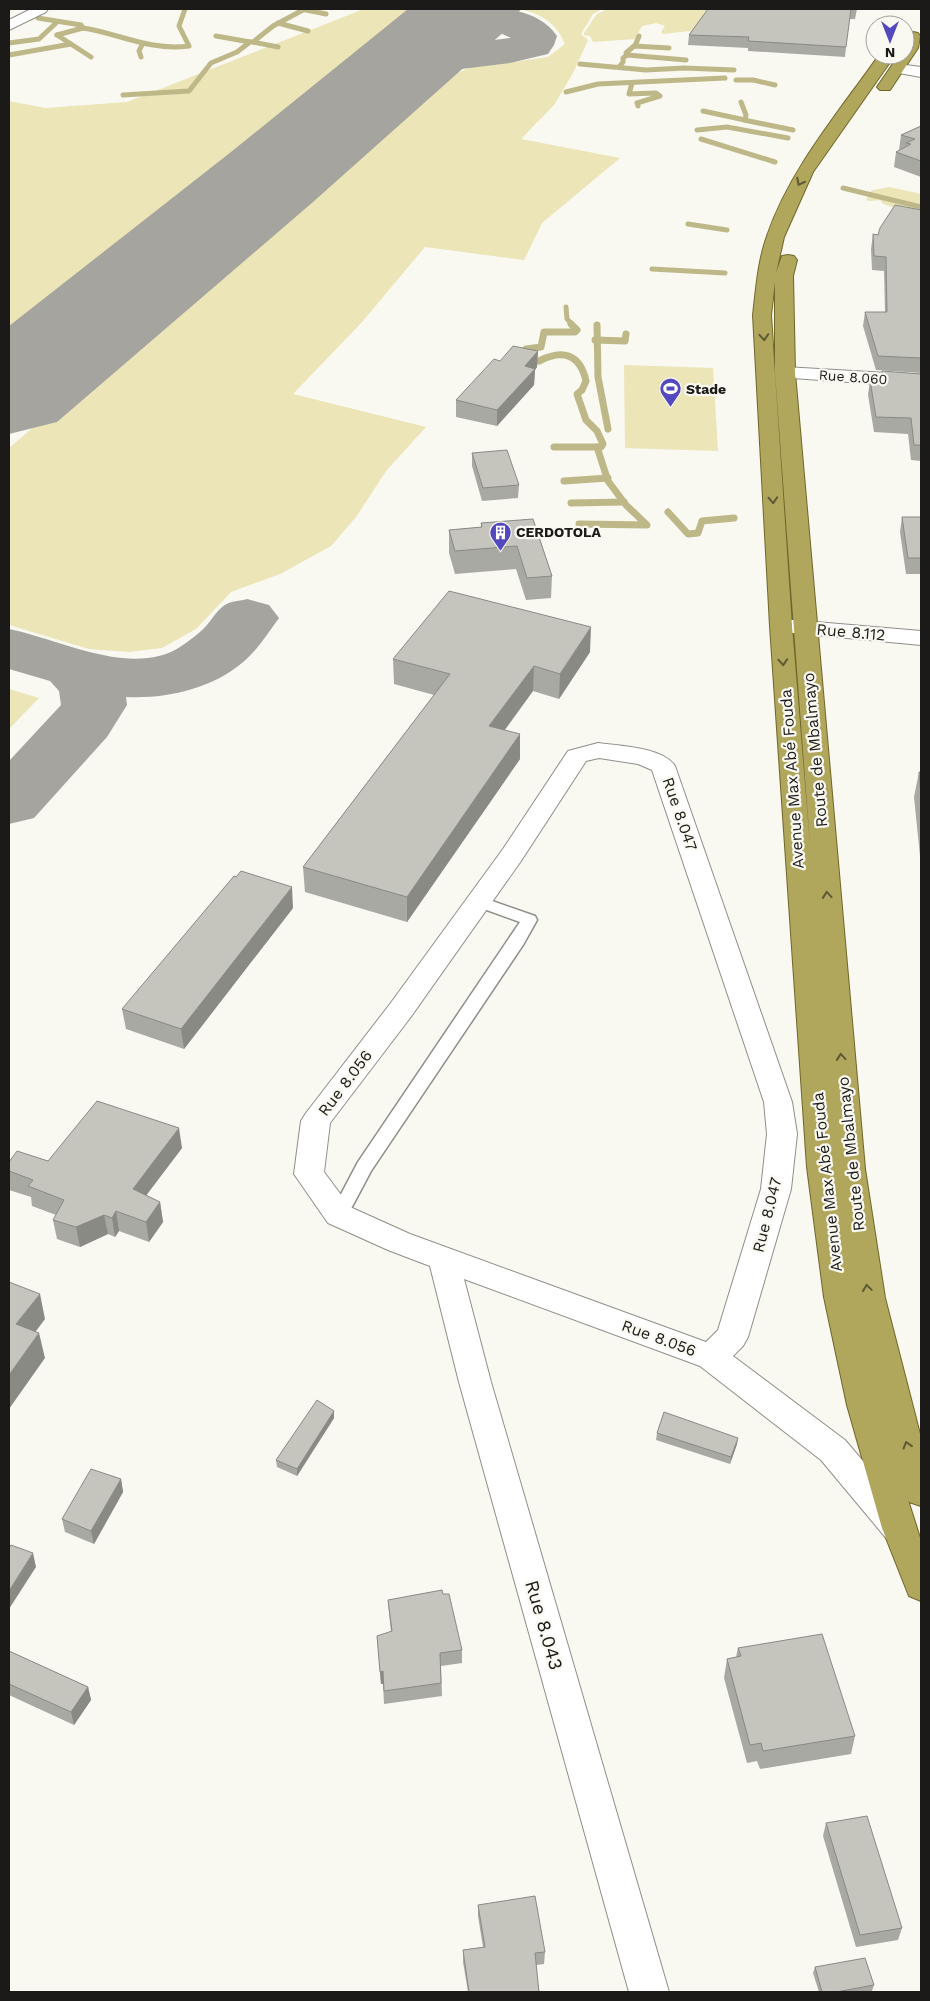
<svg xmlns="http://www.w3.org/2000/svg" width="930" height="2001" viewBox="0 0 930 2001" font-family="'Work Sans',sans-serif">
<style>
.green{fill:#ebe5b7}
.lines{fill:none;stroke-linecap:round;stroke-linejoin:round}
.stream-far1{stroke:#beb888;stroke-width:5}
.stream{stroke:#beb888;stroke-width:7}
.taxiway{fill:#a5a49e;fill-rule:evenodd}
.runway{fill:#a5a49e;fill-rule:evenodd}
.service-casing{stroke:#8f8f89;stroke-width:3}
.minor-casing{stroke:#8f8f89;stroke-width:2}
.trunk-casing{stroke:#6f672a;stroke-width:2}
.service{fill:#fff;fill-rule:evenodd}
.minor{fill:#fff;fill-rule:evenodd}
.trunk{fill:#b0a65c;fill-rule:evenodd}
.wall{fill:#a9a9a3}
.shaded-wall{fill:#8a8a85}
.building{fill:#c5c5be;stroke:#8a8a85}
.oneway{stroke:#5e5937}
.labels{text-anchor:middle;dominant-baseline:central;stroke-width:4.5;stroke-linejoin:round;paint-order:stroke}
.far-street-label{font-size:14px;fill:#1b1a18;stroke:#f9f8f1}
.far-poi-label{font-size:14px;font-weight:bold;fill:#1b1a18;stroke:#f9f8f1;text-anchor:start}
.street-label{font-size:16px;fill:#1b1a18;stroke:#f9f8f1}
.near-street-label{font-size:19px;fill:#1b1a18;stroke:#f9f8f1}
</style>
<rect width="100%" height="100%" fill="#f9f8f1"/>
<g class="green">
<polygon points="364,9 419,9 9,331 9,101 45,108 127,102"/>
<path d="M518,9h84l-9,5 -12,20 7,6 -15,33 -19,32 -33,34 99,19 -78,65 -18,37 -99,-13 -63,75 -69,72 133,33 -40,44 -30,46 -25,29 -51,28 -49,18 -35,37 -34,19 -33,4 -40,-3 -80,-24v-177l420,-358 22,-15 19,-7 78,-11 17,-13c-9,-22 -25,-31 -47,-35z"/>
<polygon points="608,9 711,9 704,13 720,34 689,31 663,34 661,32 665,26 656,23 642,26 635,39 593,42 590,36 584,35 584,33 597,14"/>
<polygon points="890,187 921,194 921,217 883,204 880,200 870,201 866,200 872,190"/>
<polygon points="624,365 713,368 718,451 625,448"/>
<polygon points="9,689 39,698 9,729"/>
</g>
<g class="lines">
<g class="stream-far1">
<polyline points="301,9 326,14"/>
<path d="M38,18l43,7 2,3c38,6 66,23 106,18l-10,-20 6,-17"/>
<polyline points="278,23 308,31"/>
<polyline points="57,35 91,57"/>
<polyline points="57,35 83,28"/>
<polyline points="216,36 250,42"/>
<polyline points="253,42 273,26 303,10"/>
<polyline points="253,42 278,47"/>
<polyline points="9,43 39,39 57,22"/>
<polyline points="635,46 639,36"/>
<polyline points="9,55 71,44"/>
<polyline points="627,55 686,60"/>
<polyline points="141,57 139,51 142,45"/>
<polyline points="580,64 646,70 684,68 734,70"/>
<polyline points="619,67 623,62 623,58 627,55 626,53 634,46 669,48"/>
<polyline points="736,80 753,80 775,85"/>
<polyline points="632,83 629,94 656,93 660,96 637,103 638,106"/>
<polyline points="566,92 598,84 725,78"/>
<polyline points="123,95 189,91 211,63 237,52 250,42"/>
<polyline points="703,111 745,120 746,115 741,102"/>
<polyline points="744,120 793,130"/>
<polyline points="697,130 727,127 788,138"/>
<polyline points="701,139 775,162"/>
<polyline points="843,188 921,207"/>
<polyline points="688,224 727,230"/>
<polyline points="652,269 725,273"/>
<polyline points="566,307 567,319 573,325"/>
</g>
<g class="stream">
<polyline points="597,325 598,377 608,429"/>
<polyline points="595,340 625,341 626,334"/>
<polyline points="526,349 541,347 544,332 575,332 577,330 571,324"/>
<path d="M539,361c24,-12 41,-7 47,20l-4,9 -5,4 9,26 11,11 6,13 -2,3h-47"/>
<polyline points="564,481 608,478"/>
<polyline points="571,503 624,502"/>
<polyline points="668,512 688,534 698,533 702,521 734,518"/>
<polyline points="579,524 647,525 626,505 608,481 597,447"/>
</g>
<g class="taxiway">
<path d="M440,9c38,0 92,-9 117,27l-3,9 -6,9 -38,9 -64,8 -46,19 -15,4 -15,-4 -7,-9 7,-9 30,-14 -3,-5 -2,-17c12,-17 25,-22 45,-27zM468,29l28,2 15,7 -73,9 -1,-9c9,-7 20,-8 31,-9z"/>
<path d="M247,599l22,6 10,13c-11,15 -22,33 -37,45 -31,26 -76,36 -116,34l1,8 -20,32 -73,81 -25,6v-63l52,-56 -2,-14 -9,-10 -41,-12v-40c50,10 123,49 171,18 10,-7 19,-13 27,-22 5,-6 11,-16 18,-20 5,-4 16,-4 22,-6z"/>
</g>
<polygon class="runway" points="408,9 521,9 506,30 313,202 57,422 9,434 9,326 231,152"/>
<defs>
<polygon id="service" points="478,896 535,916 537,920 523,945 371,1171 345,1220 339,1222 333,1220 330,1215 358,1162 520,922 473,905 470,901 473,897"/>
<g id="minor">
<polygon points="31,9 48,9 46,12 9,30 9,20"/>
<polygon points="898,64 921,67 921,77 893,72 890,69 893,66"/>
<polygon points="785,367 921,375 921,387 778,377 775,373 778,369"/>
<polygon points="781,619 921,631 921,645 773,631 770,626 773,621"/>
<path d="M598,743c21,3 65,4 77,23l117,336 5,32 -6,55 -43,148 -5,9 -10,10 112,84 65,76 5,11 -5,11 -12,4 -12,-4 -65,-78 -121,-94 -236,-87 27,103 178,610h-40l-170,-610 -29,-116 -42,-16 -60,-27 -34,-49 7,-53 5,-8 84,-109 113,-155 65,-98zM599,758l39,6 14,6 112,332 3,32 -6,55 -43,141 -12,12 -296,-108 -60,-27 -26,-35 6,-49 80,-105 111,-157 65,-100z"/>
</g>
<g id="trunk">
<polygon points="913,32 918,33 920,36 918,48 890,90 880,90 877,87 899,55 905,55 905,39 908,33"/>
<path d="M879,55h16l-82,117 -29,65 -8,36 6,-17 6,-1 6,1 3,4 -4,16 2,97 70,796 20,129 36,140v68l-12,-4 -1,-2 13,41v60l-12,-5 -27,-68 -35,-123 -23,-108 -17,-130 -37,-541 -17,-311c3,-26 5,-54 14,-79 23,-67 72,-124 112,-181zM775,282v91l35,472 -18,-219 -21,-311z"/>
</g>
</defs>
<use href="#service" class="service-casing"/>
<use href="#minor" class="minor-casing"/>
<use href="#trunk" class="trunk-casing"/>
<use href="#service" class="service"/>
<use href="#minor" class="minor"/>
<use href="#trunk" class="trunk"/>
</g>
<g class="wall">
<polygon points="708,9 857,9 855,19 849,19 845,57 748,51 748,48 688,45 689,35"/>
<polygon points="921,126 921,177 894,167 896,152 900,150 899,150 901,135"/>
<polygon points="921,210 921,373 876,370 863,326 865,312 885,312 884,271 872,270 871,249 873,234 878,235"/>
<polygon points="538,351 537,367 535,370 534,385 497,426 456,417 456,400 500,361"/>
<polygon points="882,371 921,374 921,461 911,460 908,434 874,432 868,395 870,380 881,380"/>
<polygon points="472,453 519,485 518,498 482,501 472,466"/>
<polygon points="902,517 921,517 921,574 906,574 900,532"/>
<polygon points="533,519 552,576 551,598 526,600 516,569 455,574 449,553 449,530 481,527 481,523"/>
<polygon points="590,652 559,699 533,691 505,730 520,759 407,922 305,892 303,867 434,695 394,684 393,659"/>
<polygon points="919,772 921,772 921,866 914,797"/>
<polygon points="293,908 184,1049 126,1029 122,1009"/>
<polygon points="182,1148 146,1195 160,1202 163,1222 149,1242 119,1231 115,1237 108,1234 80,1247 57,1239 53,1220 56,1215 32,1206 31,1197 9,1190 9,1162 48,1161"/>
<polygon points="334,1418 297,1476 277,1467 276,1460"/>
<polygon points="657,1433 737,1444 730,1464 656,1440"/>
<polygon points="121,1479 123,1492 94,1544 65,1532 62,1519"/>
<polygon points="443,1594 462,1650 462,1663 441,1666 442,1696 384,1704 383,1684 381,1684 377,1636 391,1632 389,1613 388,1600"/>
<polygon points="738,1648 855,1736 851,1754 760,1769 757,1761 747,1763 724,1678 727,1659 736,1657"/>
<polygon points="9,1651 88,1687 91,1700 74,1725 9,1695"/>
<polygon points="826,1823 902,1928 898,1940 856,1947 823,1836"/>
<polygon points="478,1905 545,1952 544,1964 536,1965 539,1992 468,1992 463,1962 463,1950 483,1947 478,1916"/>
<polygon points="815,1967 874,1985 872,1991 866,1992 819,1992 813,1973"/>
</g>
<g class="shaded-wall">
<polygon points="538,351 537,367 535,370 534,385 497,426 497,410 525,366"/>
<polygon points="591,627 590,652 559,699 560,674"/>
<polygon points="534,666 533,691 489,751 489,726"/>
<polygon points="520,734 520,759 407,922 407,897"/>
<polygon points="292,887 293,908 184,1049 181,1029"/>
<polygon points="179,1128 182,1148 136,1209 133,1189"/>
<polygon points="160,1202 163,1222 149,1242 146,1222"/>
<polygon points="116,1211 119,1231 115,1237 112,1218"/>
<polygon points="104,1215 108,1234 80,1247 76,1227"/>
<polygon points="40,1294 45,1319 22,1350 16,1324"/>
<polygon points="39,1333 45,1358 9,1409 9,1375"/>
<polygon points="334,1411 334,1418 297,1476 297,1469"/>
<polygon points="738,1438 737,1444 730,1464 731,1457"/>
<polygon points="121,1479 123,1492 94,1544 91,1531"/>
<polygon points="33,1553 36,1567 9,1609 9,1591"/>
<polygon points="383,1671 384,1684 381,1684 380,1672"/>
<polygon points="88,1687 91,1700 74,1725 71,1712"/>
</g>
<g class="building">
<polygon points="708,9 851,9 846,47 748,41 749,37 689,35"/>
<polygon points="921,126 921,161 896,152 911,144 906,143 915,139 901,135"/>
<polygon points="895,205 921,210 921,358 878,356 865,312 887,312 886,257 874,256 873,234 878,235 880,228"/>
<polygon points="513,346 538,351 525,366 535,369 497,410 456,400 494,359 500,361"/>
<polygon points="882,371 921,374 921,445 914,445 911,418 876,417 870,380 885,380"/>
<polygon points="507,450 519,485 483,488 472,453"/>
<polygon points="902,517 921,517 921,558 908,558"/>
<polygon points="533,519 552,576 527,578 517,546 455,551 449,530 482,527 481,523"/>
<polygon points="449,591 591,627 560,674 534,666 489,726 520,734 407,897 303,867 450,674 393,659"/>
<polygon points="919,772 921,772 921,795"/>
<polygon points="241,871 292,887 181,1029 122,1009 234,876 236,877"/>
<polygon points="97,1101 179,1128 133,1189 160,1202 146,1222 116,1211 112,1218 104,1215 76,1227 53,1220 64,1200 28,1186 33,1180 9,1171 9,1162 17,1151 48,1161"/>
<polygon points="9,1282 40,1294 16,1324 39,1333 9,1375"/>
<polygon points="317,1400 334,1411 297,1469 276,1460"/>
<polygon points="664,1412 738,1438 731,1457 657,1433"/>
<polygon points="91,1469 121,1479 91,1531 62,1519"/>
<polygon points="11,1545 33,1553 9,1591 9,1548"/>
<polygon points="442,1590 443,1594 449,1594 462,1650 440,1653 441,1683 384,1691 383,1671 380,1672 377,1636 392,1631 388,1600"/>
<polygon points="822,1634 855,1736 763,1751 761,1743 750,1745 727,1659 741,1656 738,1648"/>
<polygon points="9,1651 88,1687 71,1712 9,1684"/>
<polygon points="867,1816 902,1928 860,1935 826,1823"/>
<polygon points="535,1896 545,1952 535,1953 539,1992 469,1992 463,1950 485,1947 478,1905"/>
<polygon points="865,1958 874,1985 836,1992 822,1992 815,1967"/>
</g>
<defs><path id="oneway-chevron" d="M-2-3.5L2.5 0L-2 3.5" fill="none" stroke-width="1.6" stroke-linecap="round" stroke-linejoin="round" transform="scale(1.25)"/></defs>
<g class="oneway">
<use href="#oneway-chevron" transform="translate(800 182) rotate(117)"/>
<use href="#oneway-chevron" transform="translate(764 337) rotate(86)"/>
<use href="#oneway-chevron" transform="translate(773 500) rotate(87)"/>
<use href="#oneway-chevron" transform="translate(783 662) rotate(86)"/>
<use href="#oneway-chevron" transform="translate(827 895) rotate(-95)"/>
<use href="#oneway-chevron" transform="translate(841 1057) rotate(-95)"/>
<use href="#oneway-chevron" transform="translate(867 1288) rotate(-98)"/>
<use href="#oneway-chevron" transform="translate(907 1445) rotate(-107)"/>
</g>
<defs>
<symbol id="stadium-pin" viewBox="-11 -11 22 30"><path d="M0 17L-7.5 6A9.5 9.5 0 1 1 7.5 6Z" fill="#5448bf" stroke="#f9f8f1"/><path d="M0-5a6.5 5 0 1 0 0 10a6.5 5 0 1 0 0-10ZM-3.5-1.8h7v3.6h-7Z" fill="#fff"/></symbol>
<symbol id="building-pin" viewBox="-11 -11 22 30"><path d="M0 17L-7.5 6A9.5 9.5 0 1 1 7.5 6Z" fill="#5448bf" stroke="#f9f8f1"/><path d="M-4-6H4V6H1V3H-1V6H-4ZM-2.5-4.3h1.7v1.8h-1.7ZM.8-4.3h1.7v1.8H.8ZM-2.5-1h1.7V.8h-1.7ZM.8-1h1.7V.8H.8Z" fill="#fff"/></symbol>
</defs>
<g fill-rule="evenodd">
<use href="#stadium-pin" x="658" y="376" width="25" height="34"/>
<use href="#building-pin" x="488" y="520" width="25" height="34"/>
</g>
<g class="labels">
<g class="far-street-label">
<text transform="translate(853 377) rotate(4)">Rue 8.060</text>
</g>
<g class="far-poi-label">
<text x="686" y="389">Stade</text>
<text x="516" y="532">CERDOTOLA</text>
</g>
<g class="street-label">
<text transform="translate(851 632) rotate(5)">Rue 8.112</text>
<text transform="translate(815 750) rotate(-95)">Route de Mbalmayo</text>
<text transform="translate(792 779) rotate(-94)">Avenue Max Abé Fouda</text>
<text transform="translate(680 814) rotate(71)">Rue 8.047</text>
<text transform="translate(345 1083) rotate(-53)">Rue 8.056</text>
<text transform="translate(851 1154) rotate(-96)">Route de Mbalmayo</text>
<text transform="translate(827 1182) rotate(-96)">Avenue Max Abé Fouda</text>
<text transform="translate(767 1215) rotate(-76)">Rue 8.047</text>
<text transform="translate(659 1338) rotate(20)">Rue 8.056</text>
</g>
<g class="near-street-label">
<text transform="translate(544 1625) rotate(74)">Rue 8.043</text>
</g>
</g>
<rect width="930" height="2001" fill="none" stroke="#1b1a18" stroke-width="20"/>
<g transform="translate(890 40) rotate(180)"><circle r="24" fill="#f9f8f1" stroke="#a09f9a"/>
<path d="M0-4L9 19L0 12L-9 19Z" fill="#5448bf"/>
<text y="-8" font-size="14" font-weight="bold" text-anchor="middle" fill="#1b1a18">N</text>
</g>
</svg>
